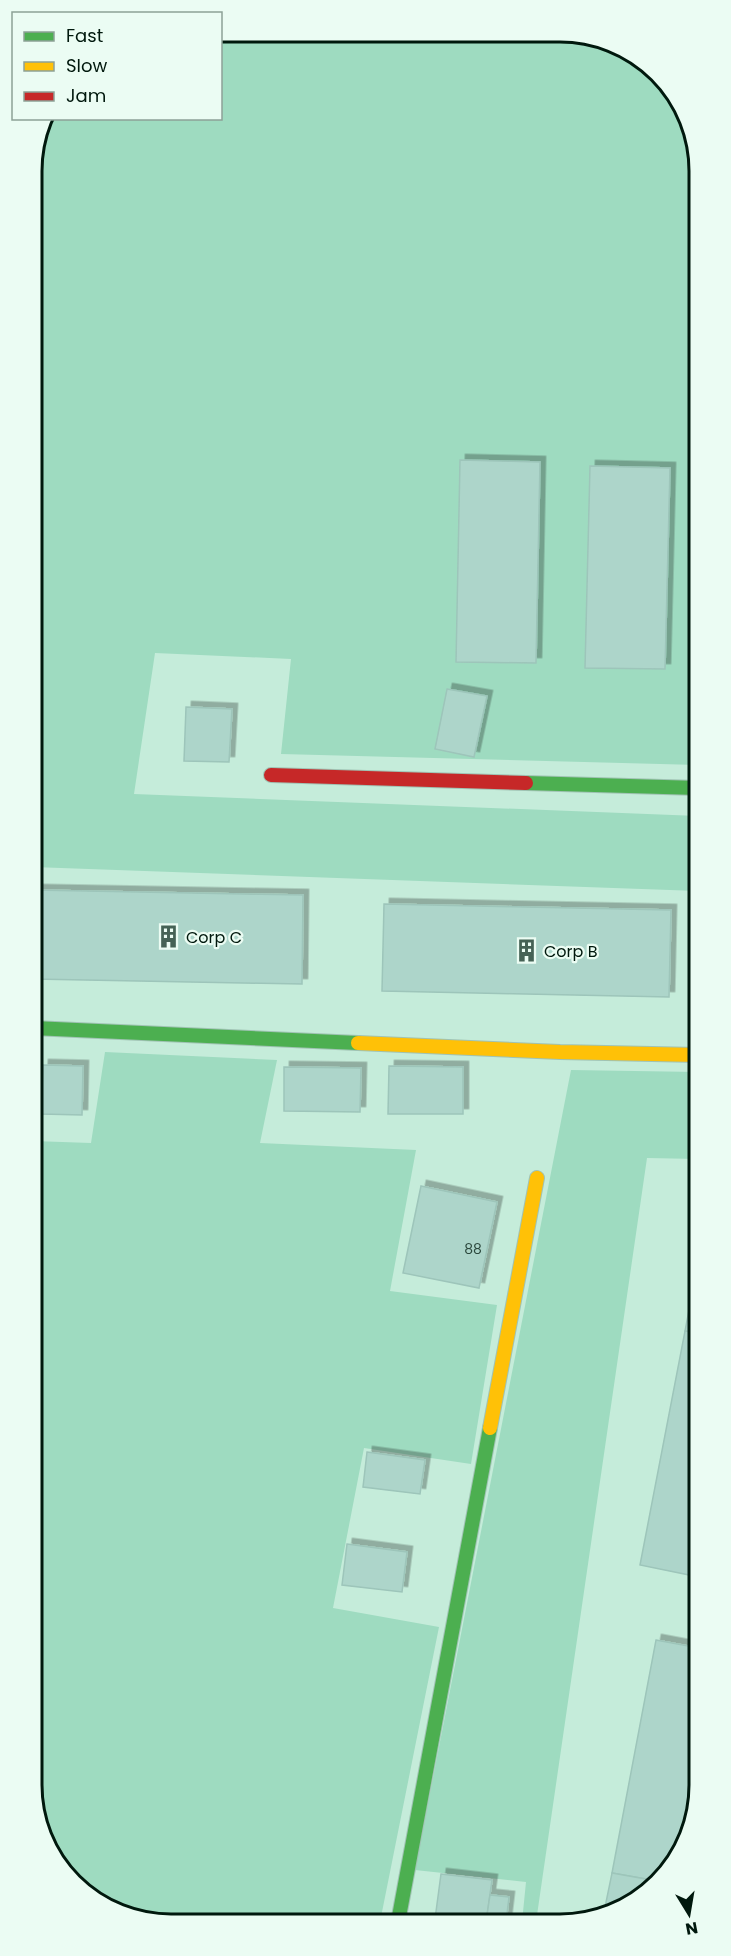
<svg xmlns="http://www.w3.org/2000/svg" width="731" height="1956" viewBox="0 0 731 1956" font-family="Poppins,sans-serif">
<style>
.green{fill:#9edbc0}
.building{fill:#add5ca;stroke:#9dc5ba;stroke-width:1.5;filter:url(#shadow)}
.lines{fill:none;stroke-linecap:round;stroke-linejoin:round}
.fast-casing{stroke:#a0c3b4;stroke-width:16}
.slow-casing{stroke:#a0c3b4;stroke-width:16}
.jam-casing{stroke:#a0c3b4;stroke-width:16}
.fast{stroke:#4caf50;stroke-width:14}
.slow{stroke:#ffc107;stroke-width:14}
.jam{stroke:#c62828;stroke-width:14}
.labels{text-anchor:middle;dominant-baseline:central;stroke-width:4.5;stroke-linejoin:round;paint-order:stroke}
.number-label{font-size:14px;fill:#2b473c}
.poi-label{font-size:16px;fill:#00180d;stroke:#ebfcf3;text-anchor:start}
.rim{fill:none;stroke:#00180d;stroke-width:3}
</style>
<defs>
<filter id="shadow"><feDropShadow dx="5.5" dy="-5.5" stdDeviation="0" flood-color="#0004"/></filter>
</defs>
<rect width="100%" height="100%" fill="#c5ecda"/>
<g class="green">
<polygon points="221,32 587,34 659,73 697,144 698,765 281,754 291,659 155,653 134,794 698,816 698,891 33,867 32,162 43,119 220,118"/>
<polygon points="105,1052 277,1060 260,1143 416,1150 390,1291 497,1305 471,1464 364,1448 333,1608 439,1627 380,1922 144,1922 73,1884 34,1812 33,1141 91,1143"/>
<polygon points="571,1070 698,1072 698,1159 647,1158 536,1922 522,1922 526,1882 415,1870"/>
</g>
<g class="building">
<polygon points="460,460 540,462 536,663 456,662"/>
<polygon points="590,466 670,468 665,669 585,668"/>
<polygon points="447,689 487,696 474,757 435,749"/>
<polygon points="186,707 232,709 229,762 184,761"/>
<polygon points="33,890 303,895 302,984 33,979"/>
<polygon points="384,904 671,910 669,997 382,991"/>
<polygon points="43,1065 83,1066 82,1115 41,1114"/>
<polygon points="389,1066 463,1067 463,1114 388,1114"/>
<polygon points="284,1067 361,1068 360,1112 284,1111"/>
<polygon points="421,1186 497,1202 479,1288 403,1273"/>
<polygon points="698,1263 699,1333 685,1331"/>
<polygon points="685,1331 699,1333 699,1577 640,1565"/>
<polygon points="367,1452 425,1460 420,1494 363,1487"/>
<polygon points="347,1544 407,1552 402,1592 342,1585"/>
<polygon points="656,1640 699,1648 699,1793 665,1877 657,1881 612,1873"/>
<polygon points="612,1873 657,1881 604,1912"/>
<polygon points="441,1874 492,1880 486,1922 461,1922 435,1919"/>
<polygon points="490,1895 509,1897 506,1922 486,1922"/>
</g>
<g class="lines">
<defs>
<g id="fast">
<polyline points="526,783 698,788"/>
<polyline points="33,1028 358,1043"/>
<polyline points="398,1922 490,1428"/>
</g>
<g id="slow">
<polyline points="358,1043 560,1052 698,1055"/>
<polyline points="490,1428 537,1178"/>
</g>
<polyline id="jam" points="271,775 526,783"/>
</defs>
<use href="#fast" class="fast-casing"/>
<use href="#slow" class="slow-casing"/>
<use href="#jam" class="jam-casing"/>
<use href="#fast" class="fast"/>
<use href="#slow" class="slow"/>
<use href="#jam" class="jam"/>
</g>
<defs>
<symbol id="building-bare" viewBox="-9 -9 18 18"><path d="M-4-6H4V6H1V3H-1V6H-4ZM-2.5-4.3h1.7v1.8h-1.7ZM.8-4.3h1.7v1.8H.8ZM-2.5-1h1.7V.8h-1.7ZM.8-1h1.7V.8H.8Z" fill="#456255" stroke="#ebfcf3" stroke-width="2.5" paint-order="stroke"/></symbol>
</defs>
<g fill-rule="evenodd">
<use href="#building-bare" x="152" y="920" width="33" height="33"/>
<use href="#building-bare" x="510" y="934" width="33" height="33"/>
</g>
<g class="labels">
<g class="number-label">
<text x="473" y="1249">88</text>
</g>
<g class="poi-label">
<text x="186" y="937">Corp C</text>
<text x="544" y="951">Corp B</text>
</g>
</g>
<path d="M0 0H731V1956H0ZM171 42H560A129 129 0 0 1 689 171V1785A129 129 0 0 1 560 1914H171A129 129 0 0 1 42 1785V171A129 129 0 0 1 171 42Z" fill="#ebfcf3" fill-rule="evenodd"/>
<path class="rim" d="M171 42H560A129 129 0 0 1 689 171V1785A129 129 0 0 1 560 1914H171A129 129 0 0 1 42 1785V171A129 129 0 0 1 171 42Z"/>
<rect x="12" y="12" width="210" height="108" fill="#ebfcf3" stroke="#8da197" stroke-width="1.5"/>
<rect x="24" y="32" width="30" height="9" fill="#4caf50" stroke="#8da197" stroke-width="1.5"/>
<text x="66" y="42" font-size="18" fill="#00180d">Fast</text>
<rect x="24" y="62" width="30" height="9" fill="#ffc107" stroke="#8da197" stroke-width="1.5"/>
<text x="66" y="72" font-size="18" fill="#00180d">Slow</text>
<rect x="24" y="92" width="30" height="9" fill="#c62828" stroke="#8da197" stroke-width="1.5"/>
<text x="66" y="102" font-size="18" fill="#00180d">Jam</text>
<g transform="translate(689 1914) rotate(169)" stroke="#ebfcf3" stroke-width="4.5" paint-order="stroke">
<path d="M0-4.5L10 22L0 15L-10 22Z" fill="#00180d"/>
<text y="-9" font-size="16" font-weight="bold" text-anchor="middle" fill="#00180d">N</text>
</g>
</svg>
